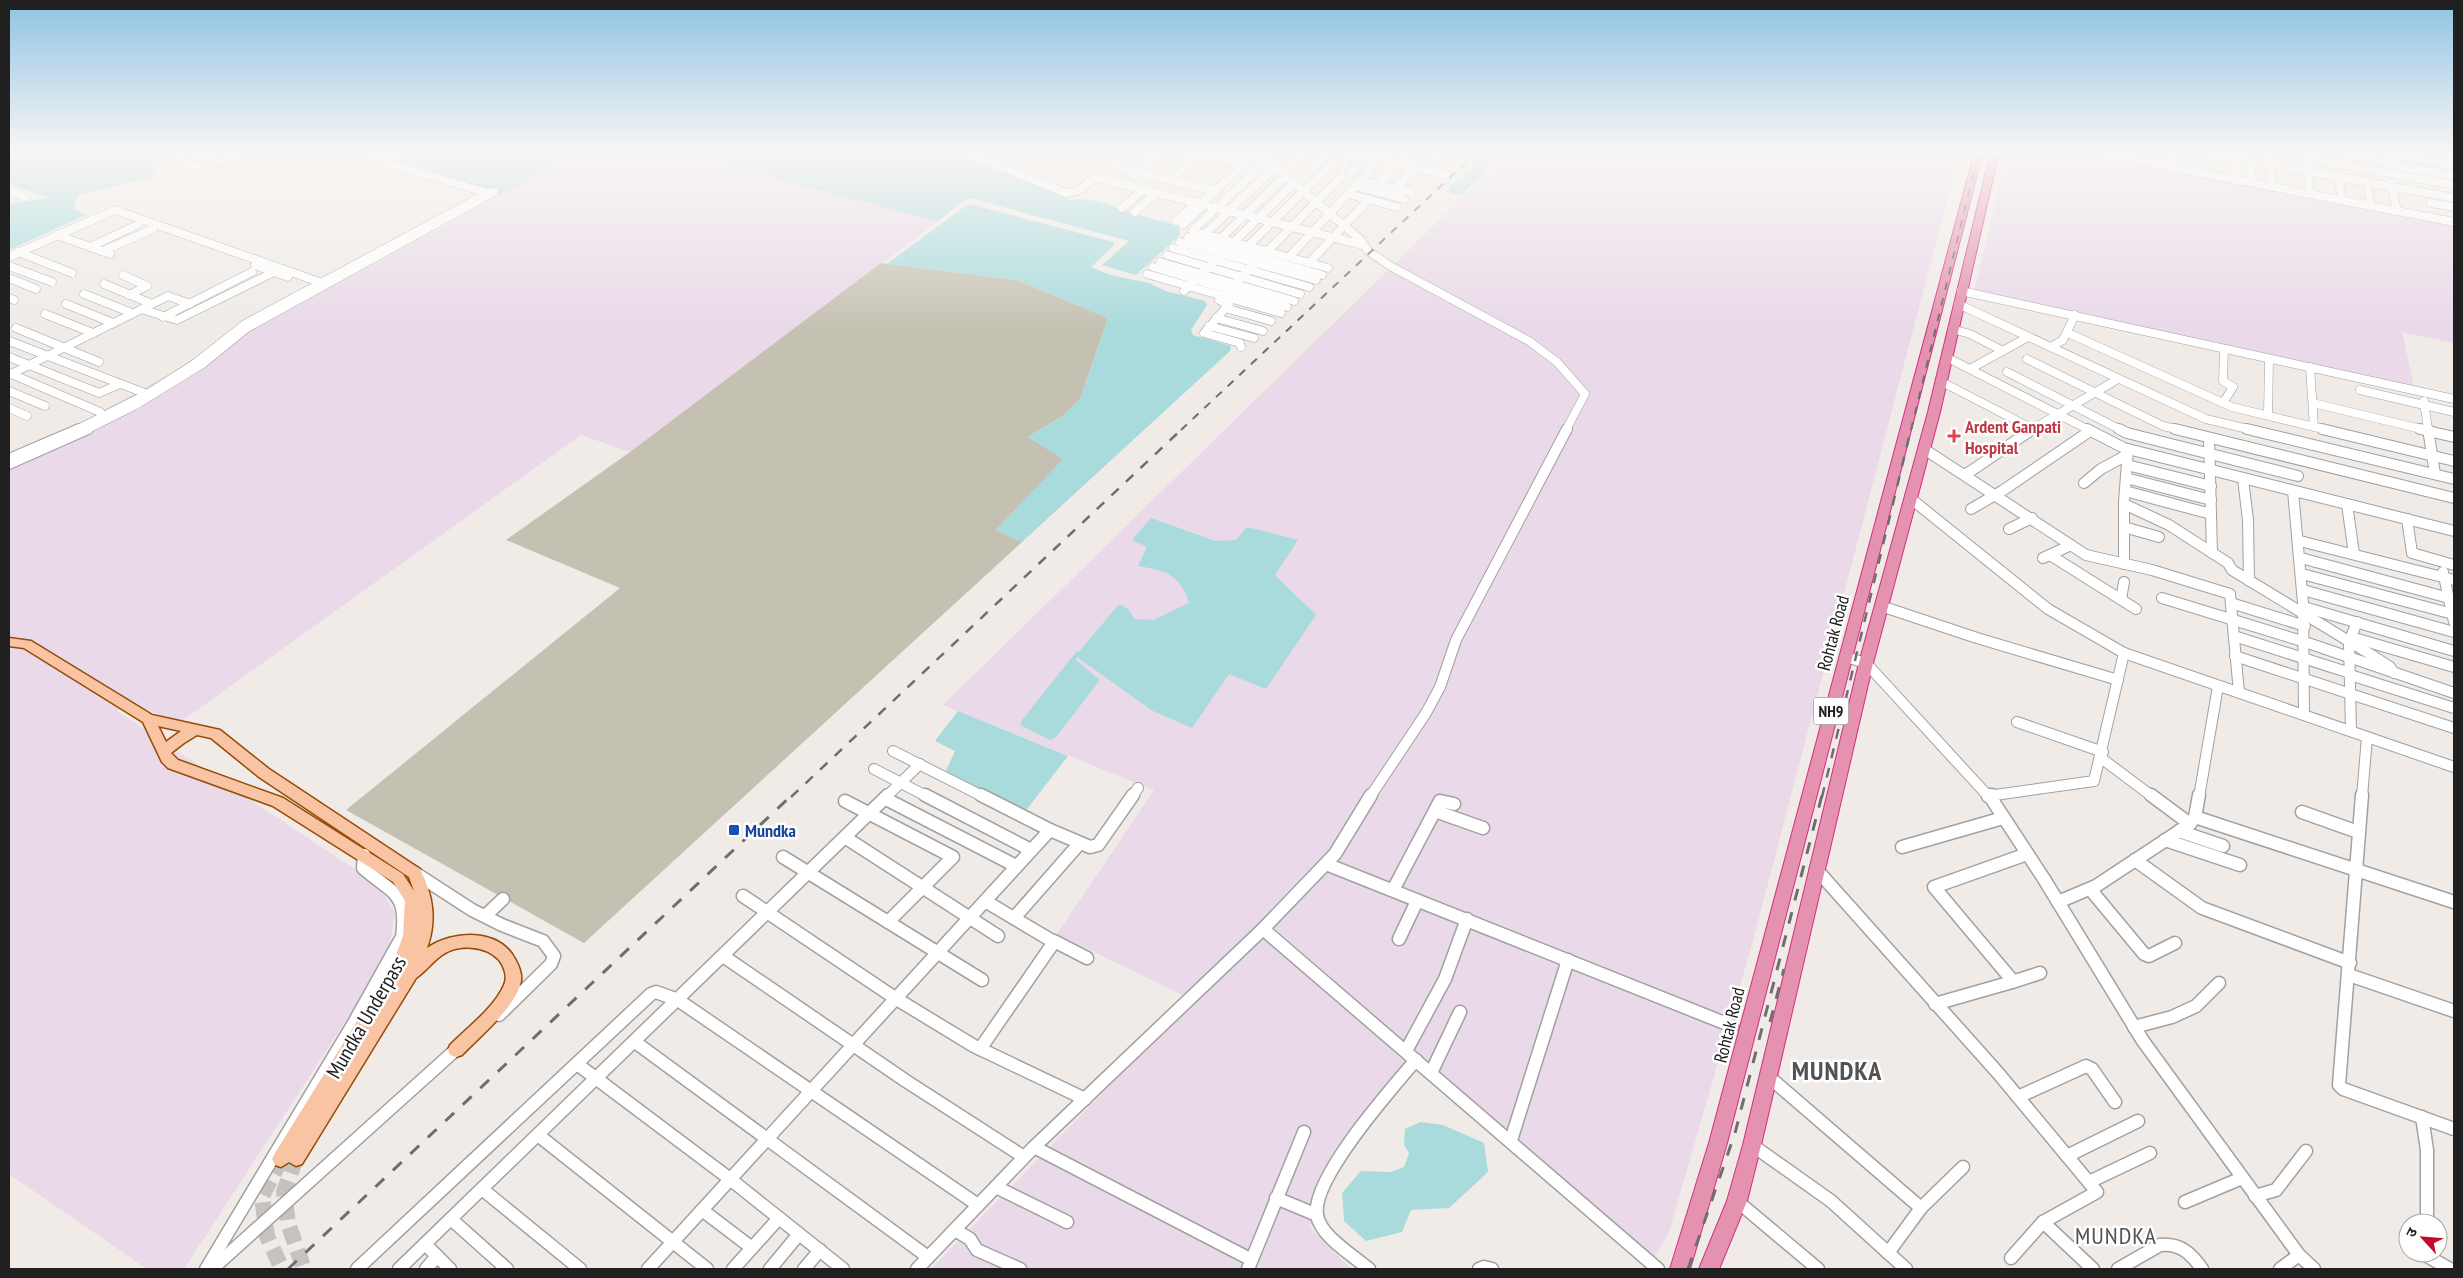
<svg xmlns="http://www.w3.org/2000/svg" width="2463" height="1278" viewBox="0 0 2463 1278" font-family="'PT Sans Narrow','Noto Sans Devanagari',sans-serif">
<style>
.industrial{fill:#e9d9e9}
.construction{fill:#c5c1b2}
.water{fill:#a9dadc}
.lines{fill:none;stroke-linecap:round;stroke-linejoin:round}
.major-tunnel{stroke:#c6c2bf;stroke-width:16;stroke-dasharray:16 8;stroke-linecap:butt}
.minor-far2-casing{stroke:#a1a1a1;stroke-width:9}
.minor-far1-casing{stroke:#a1a1a1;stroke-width:12}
.minor-casing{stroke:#a1a1a1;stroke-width:15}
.major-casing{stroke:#964c06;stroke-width:3}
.highway-casing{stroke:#d42e85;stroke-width:2}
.minor-far2{stroke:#fff;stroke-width:8}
.minor-far1{stroke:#fff;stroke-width:10}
.minor{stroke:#fff;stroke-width:12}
.major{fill:#f8c4a4;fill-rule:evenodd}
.highway{fill:#e492b0;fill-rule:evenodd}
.rail-far2{stroke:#6e6e6e;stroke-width:2;stroke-dasharray:8 8;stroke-linecap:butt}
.rail-far1{stroke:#6e6e6e;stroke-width:2.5;stroke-dasharray:10 10;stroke-linecap:butt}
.rail{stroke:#6e6e6e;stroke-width:3;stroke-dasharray:12 12;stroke-linecap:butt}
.health-dot{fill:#e0444e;stroke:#fff;stroke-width:2}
.transit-dot{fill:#1a4fb4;stroke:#fff;stroke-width:2}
.labels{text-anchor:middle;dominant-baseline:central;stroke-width:5;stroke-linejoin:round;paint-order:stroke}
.shield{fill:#fff;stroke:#636363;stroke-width:1}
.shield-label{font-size:16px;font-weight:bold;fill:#202020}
.health-label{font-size:18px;font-weight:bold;fill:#be3a42;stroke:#fff;text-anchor:start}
.street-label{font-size:18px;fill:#202020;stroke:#fff}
.transit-label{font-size:18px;font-weight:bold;fill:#164399;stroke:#fff;text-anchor:start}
.near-street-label{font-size:21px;fill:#202020;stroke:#fff}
.near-quarter-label{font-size:24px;letter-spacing:1px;fill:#535353;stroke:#fff}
.near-district-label{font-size:26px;font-weight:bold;letter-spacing:1px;fill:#535353;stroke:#fff}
</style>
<rect width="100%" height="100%" fill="#f0ebe7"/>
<g class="industrial">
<polygon points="583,151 668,151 938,221 630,452 581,435 179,723 129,702 117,711 377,884 395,913 388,956 184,1269 147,1269 9,1174 9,461"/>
<polygon points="1510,151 1960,151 1751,948 1669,1232 1654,1258 1414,1049 1339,1153 1310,1227 1349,1267 1355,1269 931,1269 1193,1000 1057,934 1154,790 943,705"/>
<polygon points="2008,151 2074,151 2454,222 2454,343 2402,332 2414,387 1974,291"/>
<polygon points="2111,151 2168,151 2168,162"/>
</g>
<polygon class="construction" points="881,263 1017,280 1108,318 1080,399 1064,415 1028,437 1064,459 996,530 1022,542 584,943 346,810 620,588 506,540 630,452"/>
<g class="water">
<polygon points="34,151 183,151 160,161 153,168 157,171 151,177 78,195 73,209 86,215 9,250 9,204 48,198 9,184 9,161"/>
<polygon points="408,151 583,151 499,196 494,195 498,187 487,191 394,164 392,160"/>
<path d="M668,151h286l116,49c25,-4 48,9 72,16 12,4 26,5 37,11l1,8 -44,40 -34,-10 27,-24 -155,-42h-8l-28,22z"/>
<polygon points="1489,151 1503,154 1461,196 1449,192 1448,188 1453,183 1466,177 1463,173 1473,168 1472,164 1481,158 1484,153"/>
<polygon points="970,204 1113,242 1114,245 1091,267 1110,275 1149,283 1166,291 1205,301 1207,305 1191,330 1193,335 1231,346 1230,351 1022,542 996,530 1063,459 1028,437 1064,415 1080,399 1108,318 1017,280 887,264 965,206"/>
<path d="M1151,518l64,23 21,-1 11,-13 51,13 -23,35 41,40 -50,74 -37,-15 -37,54 -39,-17 -76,-54 -1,3 24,20 -44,57 -6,3 -30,-15 2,-5 55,-69 2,1 40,-48 9,5 7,10 18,1 36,-17c-9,-29 -23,-32 -51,-37l9,-19 -15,-7z"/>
<polygon points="958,711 1068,756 1024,813 946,771 955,751 935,741"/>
<polygon points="1420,1122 1443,1125 1484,1143 1488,1172 1449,1208 1411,1210 1402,1232 1366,1241 1344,1221 1342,1193 1361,1171 1391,1172 1404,1167 1409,1153 1404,1145 1405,1129"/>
</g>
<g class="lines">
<g class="major-tunnel">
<polyline points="296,1158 284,1192 288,1223 304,1269"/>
<polyline points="281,1159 262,1196 267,1236 282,1269"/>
</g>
<defs>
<g id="minor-far2">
<polyline points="193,151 174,159 202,168"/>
<polyline points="385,151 372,159 488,193"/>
<path d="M963,151l103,42c15,1 19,-12 32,-15l265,67"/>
<polyline points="1179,151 1242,165"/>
<polyline points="1210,151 1248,159"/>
<polyline points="1255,151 1360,239 1368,251 1392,267 1529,341 1557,362 1585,394 1566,430"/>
<polyline points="1345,151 1446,175"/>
<polyline points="1437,151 1432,157 1445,161"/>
<polyline points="2088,151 2454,222"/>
<polyline points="2169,151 2169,166"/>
<polyline points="2196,151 2454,198"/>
<polyline points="2235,151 2236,180"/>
<polyline points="2270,151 2272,187"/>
<polyline points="2305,151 2310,194"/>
<polyline points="2325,151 2387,162"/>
<polyline points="2431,151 2454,155"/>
<polyline points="188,153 219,162 253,151"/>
<polyline points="2386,153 2454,166"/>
<polyline points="2306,158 2454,185"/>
<polyline points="2251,161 2251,179"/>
<polyline points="383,163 405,151"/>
<polyline points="2388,164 2454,176"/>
<polyline points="1316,165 1331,151"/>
<polyline points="1113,166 1215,191"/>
<polyline points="1341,168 1358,151"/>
<polyline points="1280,172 1304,151"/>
<polyline points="1351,173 1372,152"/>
<polyline points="1133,175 1159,151"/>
<polyline points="2339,177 2341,195"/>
<polyline points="1171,180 1198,155"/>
<polyline points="1361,181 1410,192"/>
<polyline points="1380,181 1408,151"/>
<polyline points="2367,182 2370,201"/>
<polyline points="2391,183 2397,211"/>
<polyline points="1355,186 1404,199"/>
<polyline points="1395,189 1416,166"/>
<polyline points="9,190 25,197"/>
<polyline points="1348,194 1397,207"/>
<polyline points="1202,203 1257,151"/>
<polyline points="2431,203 2454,207"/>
<polyline points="1122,208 1144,189"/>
<polyline points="1135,212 1157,192"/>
<polyline points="1176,221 1197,202"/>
<polyline points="1183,224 1205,204"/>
<polyline points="1195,228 1267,160"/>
<polyline points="1193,231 1328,268"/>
<polyline points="1205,234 1275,167"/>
<polyline points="57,235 110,254"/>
<polyline points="1188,237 1322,275"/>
<polyline points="1221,238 1285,176"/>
<polyline points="1180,242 1316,280"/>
<polyline points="1248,246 1336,159"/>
<polyline points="90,247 139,224"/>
<polyline points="1173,248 1309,287"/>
<polyline points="103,251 153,229"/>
<polyline points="18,252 72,273"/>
<polyline points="1167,255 1300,294"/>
<polyline points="9,257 115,210 325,284"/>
<polyline points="1289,257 1388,151"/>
<polyline points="1160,262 1294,301"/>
<polyline points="1309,263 1369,199"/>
<polyline points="255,265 288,277"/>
<polyline points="9,266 52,282"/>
<polyline points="1153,267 1287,307"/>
<polyline points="1147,274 1281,313"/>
<polyline points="123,275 147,286 129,295"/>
<polyline points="9,278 36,289"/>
<polyline points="1184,291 1294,183"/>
<polyline points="1961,291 2454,399"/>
<polyline points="84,294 132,313"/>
<polyline points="9,298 14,300"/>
<polyline points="66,304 113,323"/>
<polyline points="152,304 168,296 190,304"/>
<polyline points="1958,304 2206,419 2252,430"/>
<polyline points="1225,308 1271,321"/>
<polyline points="141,309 177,320 276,271"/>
<polyline points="45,314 93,333"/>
<polyline points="163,317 252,272"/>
<polyline points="1216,318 1263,331"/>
<polyline points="1209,326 1254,338"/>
<polyline points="16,328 99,362"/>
<polyline points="1952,329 1970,334 2003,351"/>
<polyline points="2068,333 2232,407 2327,430"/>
<polyline points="9,341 147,394"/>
<polyline points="1241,347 1240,343 1204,333 1229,304 1219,300 1342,176"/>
<polyline points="2051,347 2063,340 2075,315"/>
<polyline points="9,357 99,393 120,384"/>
<polyline points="1946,357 2089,430"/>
<polyline points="2027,359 2163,426 2180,430"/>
<polyline points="2310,367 2314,427"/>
<polyline points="1970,369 2028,337"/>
<polyline points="2007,372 2121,430"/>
<polyline points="9,373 100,412"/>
<polyline points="9,375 152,304 104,284"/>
<polyline points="1940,381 2033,429"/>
<polyline points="2360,390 2454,412"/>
<polyline points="9,391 45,406"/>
<polyline points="2424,401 2428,430"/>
<polyline points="2223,403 2233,387 2223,381 2224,349"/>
<polyline points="2313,403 2425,430"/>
<polyline points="9,408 27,416"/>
<polyline points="2268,415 2269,359"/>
<polyline points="76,430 147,394 197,362 245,324 488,193 494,192 247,328 204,363 134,406 86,430"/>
<polyline points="2031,430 2118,379"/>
</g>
<g id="minor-far1">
<polyline points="2087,429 2124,448 2454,531"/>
<polyline points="2119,429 2127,433 2298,476"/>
<polyline points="2175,429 2454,498"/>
<polyline points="2247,429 2454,479"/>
<polyline points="2322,429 2454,461"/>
<polyline points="2420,429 2454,437"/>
<polyline points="2428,429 2435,474"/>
<polyline points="2209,438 2212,553"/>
<polyline points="1924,449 2086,555 2152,570 2230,594 2239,693"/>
<polyline points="9,459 79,429"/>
<polyline points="9,464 88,429"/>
<polyline points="2127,465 2211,486"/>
<polyline points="1965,475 2033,429"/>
<polyline points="2126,478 2211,500"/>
<polyline points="2243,479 2248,520 2249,581"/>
<polyline points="2084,483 2101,469 2127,455"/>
<polyline points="2125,491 2211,514"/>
<polyline points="2293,491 2303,603 2304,715"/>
<polyline points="1910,498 2048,609 2124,653 2454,767"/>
<polyline points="2124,504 2169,525 2228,563 2232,570 2370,654 2390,667 2394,673"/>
<polyline points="2347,504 2354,554"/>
<polyline points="1971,509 2002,491 2090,431"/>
<polyline points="2407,519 2412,553 2454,565"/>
<polyline points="2124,527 2159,537"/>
<polyline points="2009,529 2032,518"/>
<polyline points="2300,541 2454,580"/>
<polyline points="2050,555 2136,609"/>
<polyline points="2043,558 2071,545"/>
<polyline points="2301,558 2449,598"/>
<polyline points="2124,564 2124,502 2128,449"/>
<polyline points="2443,572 2454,622"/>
<polyline points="2302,574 2453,614"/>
<polyline points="2303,590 2454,632"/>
<polyline points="2162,598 2305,642 2454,693"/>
<polyline points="2121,599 2124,582"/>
<polyline points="2231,603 2305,626"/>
<polyline points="1881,606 1977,638 2118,680"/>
<polyline points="2304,607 2454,651"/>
<polyline points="2234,636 2350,673"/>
<polyline points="2351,637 2454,667"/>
<polyline points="2235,656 2454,728"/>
<polyline points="1846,657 1866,663 1989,797"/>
<polyline points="2350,675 2454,708"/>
<polyline points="2017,722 2103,752"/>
<polyline points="2351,731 2349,642 2357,622"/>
<polyline points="893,751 984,797"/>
<polyline points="2101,758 2153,797"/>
<polyline points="874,769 928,797"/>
<polyline points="1988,796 2094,781 2124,653"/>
<polyline points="886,797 920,764"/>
<polyline points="1132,797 1138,788"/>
<polyline points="1370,797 1426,713 1440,687 1456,640 1567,429"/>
<polyline points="2199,797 2218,686"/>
<polyline points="2362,797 2367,737"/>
</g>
<g id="minor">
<polyline points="925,795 1031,850"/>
<polyline points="981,795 1050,830"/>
<polyline points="1989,795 2044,879 2143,1041 2299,1255 2314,1269"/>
<polyline points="2151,795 2190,824"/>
<polyline points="2362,795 2339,1085 2343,1089 2454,1129"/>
<polyline points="1988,796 1992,795"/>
<polyline points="886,799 1016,866"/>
<polyline points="845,801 953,857 888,922"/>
<polyline points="1435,811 1483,828"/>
<polyline points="2302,812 2358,832"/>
<polyline points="2195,817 2454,902"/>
<polyline points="2179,831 2223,846"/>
<polyline points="846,838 998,936"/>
<polyline points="2165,840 2240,865"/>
<polyline points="1902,847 2003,818"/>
<polyline points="783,857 982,980"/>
<polyline points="2135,860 2202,908 2350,963"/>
<polyline points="1326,864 1732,1026"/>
<polyline points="1816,869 1998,1073 2097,1192 2043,1222 2011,1258"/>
<polyline points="415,873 472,910 502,925 543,941 554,956 551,964 499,1015"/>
<polyline points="2090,889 2144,954 2149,956 2175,943"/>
<polyline points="1393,890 1440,801 1454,804"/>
<polyline points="743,896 895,998 974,1046 1085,1099"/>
<polyline points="2058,902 2096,886 2190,824 2195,817 2199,795"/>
<polyline points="485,916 503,899"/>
<polyline points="1014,918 1079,844"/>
<polyline points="1263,929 1658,1269"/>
<polyline points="1399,939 1417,901"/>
<polyline points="1054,941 1087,958"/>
<polyline points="723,956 906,1081 1024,1157"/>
<polyline points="2349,975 2454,1011"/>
<polyline points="2012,982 2040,973"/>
<polyline points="1935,1004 2012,982 2012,980 1934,887 2027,854"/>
<polyline points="2134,1027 2172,1017 2196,1006 2219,983"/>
<polyline points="635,1042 928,1257"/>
<polyline points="980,1049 1054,942 985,901"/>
<polyline points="1406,1051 1445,979 1467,919"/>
<polyline points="577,1064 730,1179 843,1269"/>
<polyline points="1431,1073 1460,1012"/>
<polyline points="1769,1077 1921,1208"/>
<polyline points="2018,1097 2086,1066 2092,1069 2115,1102"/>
<polyline points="2422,1117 2427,1150 2427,1223"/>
<polyline points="538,1135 707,1269"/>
<polyline points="1511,1140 1568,960"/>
<polyline points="1752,1145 1831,1201 1906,1269"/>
<polyline points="1034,1147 1250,1259"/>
<polyline points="2067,1156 2138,1121"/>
<polyline points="2089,1182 2150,1153"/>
<polyline points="996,1187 1067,1222"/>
<polyline points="482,1189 580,1269"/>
<polyline points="2255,1196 2276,1190 2306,1151"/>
<polyline points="1276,1198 1317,1215"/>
<polyline points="1737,1201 1818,1269"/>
<polyline points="2185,1202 2242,1178"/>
<polyline points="702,1210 752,1248"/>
<polyline points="451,1219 507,1269"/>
<polyline points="2043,1222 2093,1269"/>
<polyline points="955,1230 970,1239 977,1250 1020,1269"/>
<polyline points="425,1244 450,1269"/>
<polyline points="1888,1253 1921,1208 1963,1167"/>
<polyline points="2427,1253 2427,1256 2450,1269"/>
<path d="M206,1269l149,-248 47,-84c6,-45 -9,-43 -39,-69l1,-13"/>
<polyline points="212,1269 460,1046"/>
<polyline points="357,1269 651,994 656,992 678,1000 978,1205"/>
<polyline points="399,1269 888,795"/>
<polyline points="426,1269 437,1256"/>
<polyline points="648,1269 1050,830 1090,847 1098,845 1133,795"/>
<polyline points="733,1269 779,1218"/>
<polyline points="770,1269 799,1234"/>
<polyline points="804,1269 820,1250"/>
<polyline points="917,1269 1034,1147 1263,929 1335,854 1371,795"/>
<polyline points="1248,1269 1304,1132"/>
<path d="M1369,1269c-15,-13 -49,-33 -52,-54 -6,-36 75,-127 99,-155"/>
<polyline points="1479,1269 1484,1267 1492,1269"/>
<path d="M2118,1269l42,-24c20,-2 31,8 42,24"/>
<polyline points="2280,1269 2299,1255"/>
</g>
<path id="major" d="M9,638l22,3 121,74 68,15 49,39 151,100c13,26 17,51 7,79 26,-18 72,-20 88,11 4,7 7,15 6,22 -4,25 -42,56 -59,74l-6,2 -6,-2 -2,-5 2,-5c18,-18 44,-37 54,-60 4,-8 0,-19 -5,-25 -14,-15 -41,-16 -57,-5 -10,7 -17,17 -26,23l-114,186 -6,2 -7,-4 -8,5 -6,-2 -3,-6 3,-6 118,-190 10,-27 2,-35 -12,-19 -120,-76 -105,-38 -6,-6 -19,-40 -119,-74 -15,-2zM158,726l23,5 -15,11zM197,735l14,3 48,39 150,100 5,14 -11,-17 -120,-76 -105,-38 -7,-7 13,-10z"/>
<g id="highway">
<polygon points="1975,151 1983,151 1727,1143 1690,1269 1670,1269 1709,1143"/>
<polygon points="1991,151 1999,151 1940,412 1873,663 1761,1145 1747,1201 1719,1269 1699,1269 1727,1201 1743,1145 1859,663 1928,412"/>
</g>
</defs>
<use href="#minor-far2" class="minor-far2-casing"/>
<use href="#minor-far1" class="minor-far1-casing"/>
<use href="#minor" class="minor-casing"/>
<use href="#major" class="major-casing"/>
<use href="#highway" class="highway-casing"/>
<use href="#minor-far2" class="minor-far2"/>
<use href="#minor-far1" class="minor-far1"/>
<use href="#minor" class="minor"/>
<use href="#major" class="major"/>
<use href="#highway" class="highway"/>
<g class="rail-far2">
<polyline points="1181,430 1478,151"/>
<polyline points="1911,430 1979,151"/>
</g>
<g class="rail-far1">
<polyline points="791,797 1182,429"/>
<polyline points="1822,797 1911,429"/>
</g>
<g class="rail">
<polyline points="1770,1022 1784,969"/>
<polyline points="288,1269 792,795"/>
<polyline points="1688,1269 1735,1133 1822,795"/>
</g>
</g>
<linearGradient id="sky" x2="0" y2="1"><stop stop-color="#8fc3e3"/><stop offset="0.46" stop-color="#f8f6f4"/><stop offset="1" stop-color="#f8f6f4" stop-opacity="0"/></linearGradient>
<rect width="2463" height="330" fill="url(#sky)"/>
<path class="health-dot" d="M1951.5 428.5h5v5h5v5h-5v5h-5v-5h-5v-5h5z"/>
<rect class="transit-dot" x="728" y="824" width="12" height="12" rx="2.5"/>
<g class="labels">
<rect class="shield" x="1813.5" y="697.5" width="35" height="27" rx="4"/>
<g class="shield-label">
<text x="1831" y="711">NH9</text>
</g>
<g class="health-label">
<text x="1965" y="426">Ardent Ganpati<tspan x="1965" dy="21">Hospital</tspan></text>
</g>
<g class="street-label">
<text transform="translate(1833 633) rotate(-75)">Rohtak Road</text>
<text transform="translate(1729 1025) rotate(-76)">Rohtak Road</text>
</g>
<g class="transit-label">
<text x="745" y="830">Mundka</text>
</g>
<g class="near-street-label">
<text transform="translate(366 1017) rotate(-60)">Mundka Underpass</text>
</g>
<g class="near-quarter-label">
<text x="2116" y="1235">MUNDKA</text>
</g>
<g class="near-district-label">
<text x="1837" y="1070">MUNDKA</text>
</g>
</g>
<rect width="2463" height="1278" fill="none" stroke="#202020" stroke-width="20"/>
<g transform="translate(2423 1238) rotate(296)"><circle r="24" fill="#ffffff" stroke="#a6a6a6"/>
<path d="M0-4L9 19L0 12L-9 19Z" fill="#c8082b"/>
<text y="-8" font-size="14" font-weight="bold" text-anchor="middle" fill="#202020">उ</text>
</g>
</svg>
